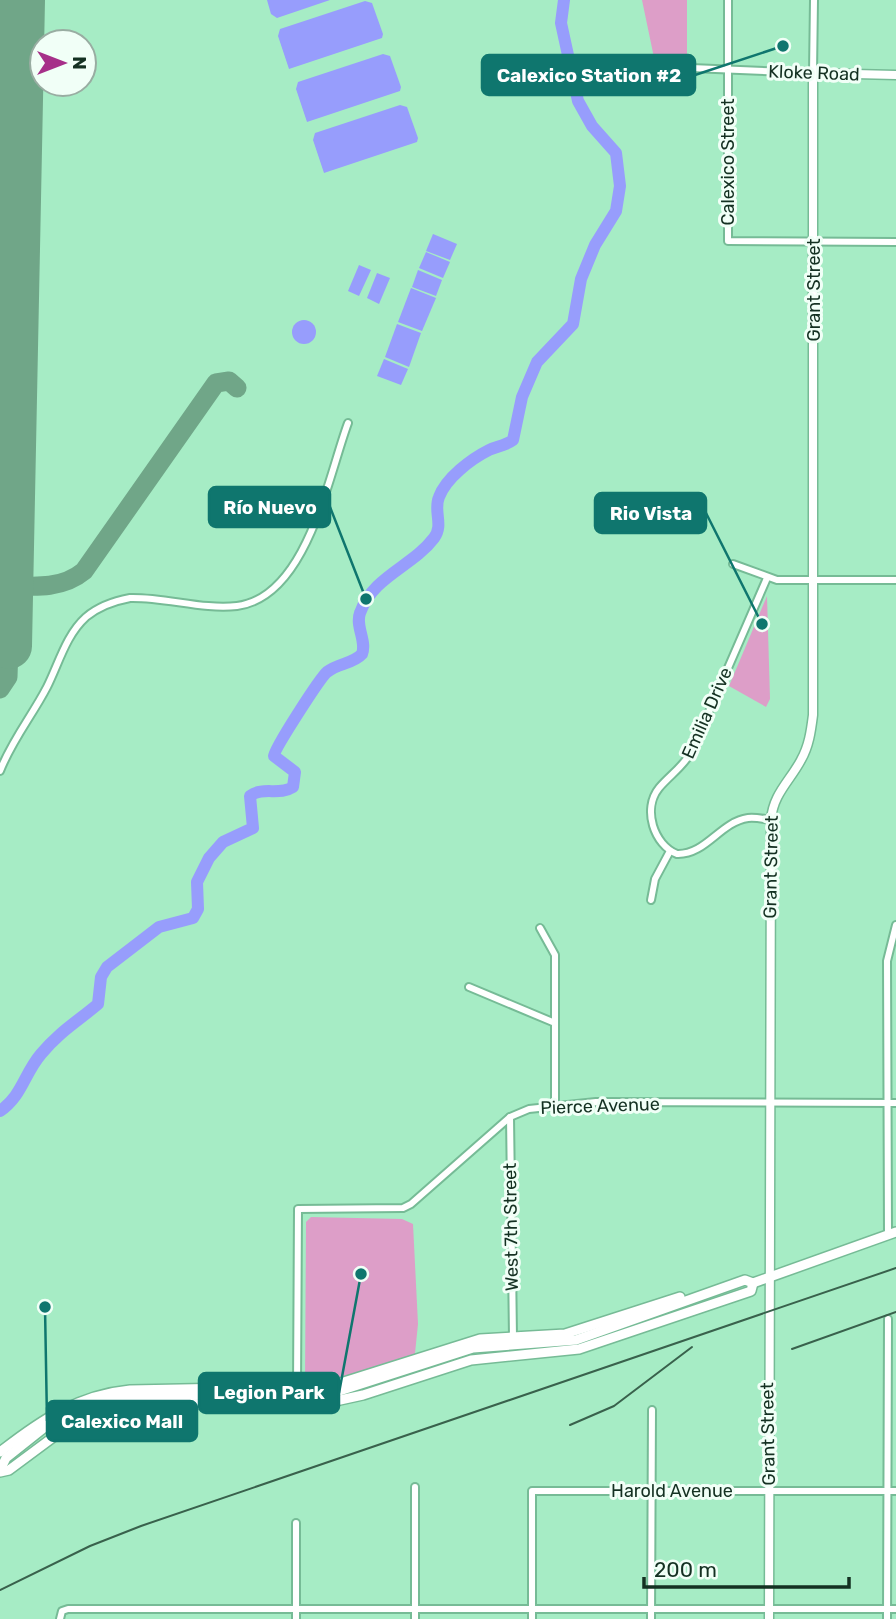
<svg xmlns="http://www.w3.org/2000/svg" width="896" height="1619" viewBox="0 0 896 1619" font-family="Rubik,sans-serif">
<style>
.green{fill:#dd9ec8}
.water{fill:#979dfc}
.lines{fill:none;stroke-linecap:round;stroke-linejoin:round}
.river{stroke:#979dfc;stroke-width:12}
.taxiway{stroke:#70a688;stroke-width:19}
.runway{stroke:#70a688;stroke-width:46}
.minor-casing{stroke:#76bb96;stroke-width:10}
.tertiary-casing{stroke:#76bb96;stroke-width:11}
.secondary-casing{stroke:#76bb96;stroke-width:12}
.minor{stroke:#fff;stroke-width:6}
.tertiary{stroke:#fff;stroke-width:8}
.secondary{stroke:#fff;stroke-width:9}
.rail{stroke:#39614c;stroke-width:2}
.labels{text-anchor:middle;dominant-baseline:central;stroke-width:6;stroke-linejoin:round;paint-order:stroke}
.street-label{font-size:18px;fill:#143122;stroke:#f1fff7}
.leader{fill:none;stroke:#0f766e;stroke-width:2.5}
.callout-dot{fill:#0f766e;stroke:#f1fff7;stroke-width:2.5}
.callout{fill:#0f766e;stroke:#0f766e;stroke-width:2.5}
.callout-label{font-size:19px;text-anchor:middle;font-weight:bold;fill:#fff}
</style>
<rect width="100%" height="100%" fill="#a6ecc5"/>
<g class="green">
<polygon points="642,0 687,0 687,72 657,72"/>
<polygon points="767,596 770,699 766,707 729,686"/>
<polygon points="311,1217 402,1219 413,1224 418,1324 414,1363 350,1386 305,1387 306,1222"/>
</g>
<g class="water">
<polygon points="267,0 330,0 277,18 271,14"/>
<polygon points="365,1 372,3 383,34 382,38 289,69 278,36 280,29"/>
<polygon points="383,54 390,56 401,87 400,91 307,122 296,89 298,82"/>
<polygon points="400,105 407,107 418,138 417,142 324,173 313,140 315,133"/>
<polygon points="433,234 457,244 450,260 426,251"/>
<polygon points="426,252 450,262 443,278 419,268"/>
<polygon points="359,265 371,270 359,296 348,291"/>
<polygon points="418,270 442,280 436,296 412,287"/>
<polygon points="377,273 390,278 379,304 367,298"/>
<polygon points="411,288 436,298 422,331 398,322"/>
<circle cx="304" cy="332" r="12"/>
<polygon points="397,324 421,333 409,367 385,357"/>
<polygon points="384,359 408,369 401,385 377,376"/>
</g>
<g class="lines">
<path class="river" d="M0,1111c22,-15 24,-37 41,-57 18,-22 37,-33 57,-50l3,-27 6,-10 52,-40 34,-9 5,-9 -1,-27 12,-24 14,-16 30,-14 -3,-32c13,-10 29,0 43,-9l2,-15 -21,-16c0,-7 46,-78 53,-84 11,-9 26,-8 35,-18 5,-13 -7,-28 -2,-41 13,-37 52,-46 74,-75 10,-13 -1,-27 5,-41 7,-19 32,-38 50,-47 8,-4 16,-4 24,-10l9,-43 15,-35 36,-38 8,-45 14,-34 21,-34 4,-25 -4,-33 -24,-27 -14,-25 -17,-78 3,-23"/>
<g class="taxiway">
<polyline points="0,250 15,237 18,215"/>
<polyline points="0,252 14,267 17,283"/>
<path d="M0,585c29,1 60,6 84,-14l132,-188 13,-2 8,7"/>
<polyline points="0,689 8,677 9,646"/>
</g>
<polyline class="runway" points="9,646 22,0"/>
<defs>
<g id="minor">
<polyline points="728,0 728,241 896,242"/>
<polyline points="691,68 813,73 814,0"/>
<polyline points="733,564 777,580 896,580"/>
<path d="M767,578l-75,173c-9,16 -22,24 -33,37 -17,21 -5,57 18,66 29,1 43,-32 71,-36 7,-1 16,1 23,2"/>
<path d="M0,771c12,-31 32,-55 47,-84 12,-24 19,-52 39,-70 13,-11 28,-16 44,-19 35,-1 73,12 107,8 70,-9 91,-129 111,-183"/>
<polyline points="651,900 655,879 670,851"/>
<polyline points="540,928 555,955 555,1106"/>
<polyline points="469,987 555,1023"/>
<polyline points="510,1117 513,1337"/>
<polyline points="888,1235 887,961 896,925"/>
<polyline points="297,1389 298,1209 403,1208 411,1204 510,1117 529,1109 596,1102 896,1103"/>
<polyline points="60,1619 62,1611 68,1609 896,1609"/>
<polyline points="296,1619 296,1523"/>
<polyline points="415,1619 415,1487"/>
<polyline points="532,1619 532,1491 896,1491"/>
<polyline points="651,1619 652,1410"/>
<polyline points="887,1619 888,1319"/>
</g>
<path id="tertiary" d="M769,1619l2,-799c2,-26 19,-39 30,-60 8,-14 10,-29 12,-45v-642l83,2"/>
<g id="secondary">
<path d="M0,1452c41,-32 78,-57 130,-62l201,-4 149,-47 85,-5 115,-37"/>
<polyline points="0,1470 6,1458 50,1423 101,1402 147,1396 330,1394 473,1348 576,1340 745,1280 753,1283 896,1232"/>
<polyline points="0,1472 9,1470 75,1421 108,1410 165,1404 295,1405 331,1402 363,1395 471,1360 579,1349 751,1291 753,1283"/>
</g>
</defs>
<use href="#minor" class="minor-casing"/>
<use href="#tertiary" class="tertiary-casing"/>
<use href="#secondary" class="secondary-casing"/>
<use href="#minor" class="minor"/>
<use href="#tertiary" class="tertiary"/>
<use href="#secondary" class="secondary"/>
<g class="rail">
<polyline points="792,1349 896,1312"/>
<polyline points="570,1425 614,1406 692,1347"/>
<polyline points="0,1590 90,1546 141,1526 896,1268"/>
</g>
</g>
<g class="labels">
<g class="street-label">
<text transform="translate(814 73) rotate(2)">Kloke Road</text>
<text transform="translate(728 162) rotate(-90)">Calexico Street</text>
<text transform="translate(814 290) rotate(-90)">Grant Street</text>
<text transform="translate(707 713) rotate(-66)">Emilia Drive</text>
<text transform="translate(771 867) rotate(-89)">Grant Street</text>
<text transform="translate(600 1106) rotate(-2)">Pierce Avenue</text>
<text transform="translate(511 1227) rotate(-91)">West 7th Street</text>
<text transform="translate(768 1434) rotate(-91)">Grant Street</text>
<text x="672" y="1491">Harold Avenue</text>
</g>
</g>
<path class="leader" d="M783 46L695 75M366 599L330 507M762 624L706 513M361 1274L339 1393M45 1307L47 1421"/>
<g class="callout-dot">
<circle cx="783" cy="46" r="7"/>
<circle cx="366" cy="599" r="7"/>
<circle cx="762" cy="624" r="7"/>
<circle cx="361" cy="1274" r="7"/>
<circle cx="45" cy="1307" r="7"/>
</g>
<g class="callout">
<rect x="482" y="55" width="213" height="40" rx="7"/>
<rect x="209" y="487" width="121" height="40" rx="7"/>
<rect x="595" y="493" width="111" height="40" rx="7"/>
<rect x="199" y="1373" width="140" height="40" rx="7"/>
<rect x="47" y="1401" width="150" height="40" rx="7"/>
</g>
<g class="callout-label">
<text x="589" y="82">Calexico Station #2</text>
<text x="270" y="514">Río Nuevo</text>
<text x="651" y="520">Rio Vista</text>
<text x="269" y="1399">Legion Park</text>
<text x="122" y="1428">Calexico Mall</text>
</g>
<g transform="translate(63 63) rotate(90)"><circle r="33" fill="#f1fff7" stroke="#99ada2" stroke-width="2"/>
<path d="M0-5L12 26L0 18L-12 26Z" fill="#a63089"/>
<text y="-10" font-size="19" font-weight="bold" text-anchor="middle" fill="#143122">N</text>
</g>
<path d="M644 1577v10h205v-10" fill="none" stroke="#143122" stroke-width="3.5"/>
<text x="654" y="1577" font-size="21" fill="#143122" stroke="#f1fff7" stroke-width="5" paint-order="stroke">200 m</text>
</svg>
